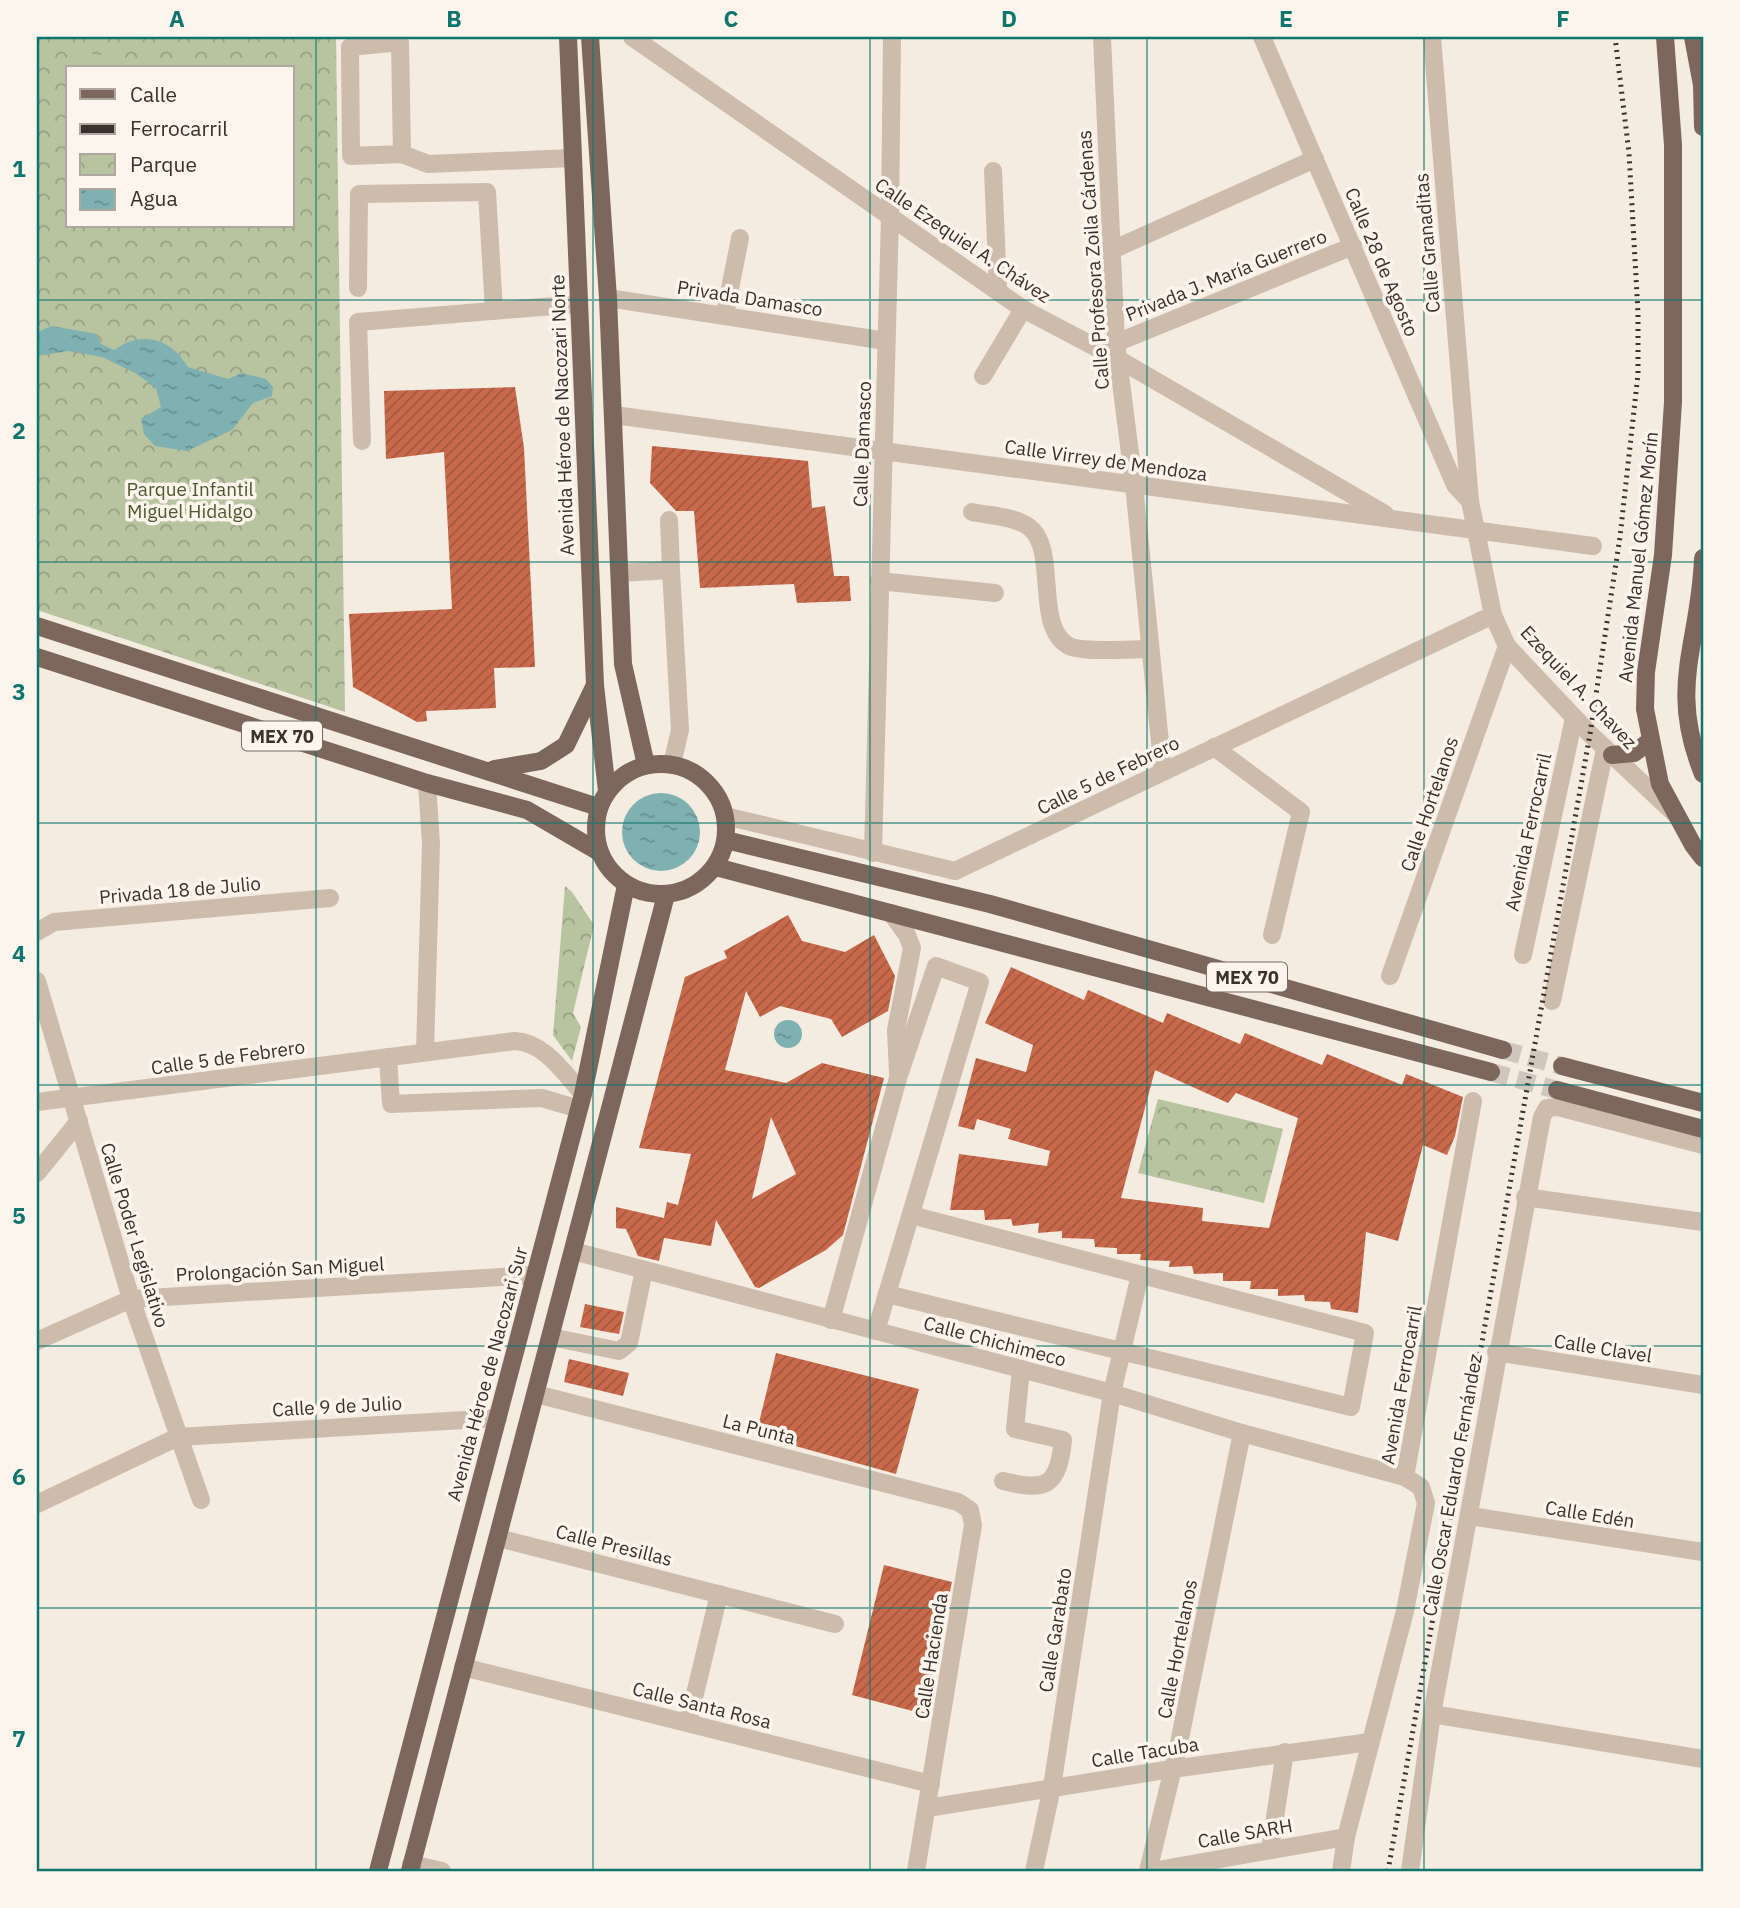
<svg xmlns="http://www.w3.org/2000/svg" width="1740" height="1908" viewBox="0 0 1740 1908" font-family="'IBM Plex Sans',sans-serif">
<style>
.park{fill:url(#park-crowns);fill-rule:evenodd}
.pitch{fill:#b8c4a0}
.water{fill:url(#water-ripples)}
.building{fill:url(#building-hatch);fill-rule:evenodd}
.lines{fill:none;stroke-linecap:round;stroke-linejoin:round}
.major-tunnel{stroke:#cfc6bd;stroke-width:18;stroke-dasharray:18 9;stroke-linecap:butt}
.minor{stroke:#cdbbac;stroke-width:18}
.major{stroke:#7d675c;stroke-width:18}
.rail{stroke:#3b302b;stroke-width:5;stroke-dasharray:2 5;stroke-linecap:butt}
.grid{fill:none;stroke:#0f766e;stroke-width:2;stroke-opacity:0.55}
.labels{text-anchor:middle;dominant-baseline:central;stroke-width:7;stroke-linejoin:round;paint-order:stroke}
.shield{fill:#fbf5ee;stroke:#756b66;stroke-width:2}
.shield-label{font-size:18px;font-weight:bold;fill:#3b302b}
.street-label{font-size:19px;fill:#3b302b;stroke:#fbf5ee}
.park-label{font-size:19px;fill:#4a5a2e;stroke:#fbf5ee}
.neatline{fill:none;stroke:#0f766e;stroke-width:2.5}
.grid-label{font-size:23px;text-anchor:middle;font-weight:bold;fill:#0f766e}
</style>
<defs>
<pattern id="park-crowns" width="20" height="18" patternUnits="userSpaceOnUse" patternTransform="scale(1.75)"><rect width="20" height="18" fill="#b8c4a0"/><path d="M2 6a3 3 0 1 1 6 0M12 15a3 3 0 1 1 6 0" fill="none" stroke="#97a083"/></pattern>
<pattern id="water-ripples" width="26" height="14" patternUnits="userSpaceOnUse" patternTransform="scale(1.75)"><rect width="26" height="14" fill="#7fb0b2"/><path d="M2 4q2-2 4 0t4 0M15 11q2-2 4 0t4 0" fill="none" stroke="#699091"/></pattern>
<pattern id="building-hatch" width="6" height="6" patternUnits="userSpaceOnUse" patternTransform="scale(1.75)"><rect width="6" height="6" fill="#c8694b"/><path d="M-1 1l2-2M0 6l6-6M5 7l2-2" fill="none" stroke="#a4573f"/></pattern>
</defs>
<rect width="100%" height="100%" fill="#f4ebe1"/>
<g class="park">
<path d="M37,37h299l9,675 -308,-102zM68,68h224v158h-224z"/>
<polygon points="565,886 572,892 594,925 573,1013 581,1027 572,1061 553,1035"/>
<polygon points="1158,1099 1283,1129 1264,1203 1138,1173"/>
</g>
<polygon class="pitch" points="72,52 167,62 166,68 70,68"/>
<g class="water">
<path d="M52,326l45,8 4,10 13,6c27,-20 57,-12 74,17l40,12 14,-6 24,6 7,8 -1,9 -19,7 -21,27 -45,21 -32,-5 -11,-12 -3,-15 20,-12 -5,-19 -21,-15 -33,-16 -33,-6 -32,5v-24z"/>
<circle cx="661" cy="832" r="39"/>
<circle cx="788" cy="1034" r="14"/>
</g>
<g class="building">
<polygon points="515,387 524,448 535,667 494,668 496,708 426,711 427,721 417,722 353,687 349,614 452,609 444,452 386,459 384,391"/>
<polygon points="652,446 808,461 812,508 825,506 834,576 849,576 851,601 797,603 794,584 700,588 694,511 676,511 650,483"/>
<path d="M788,915l14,26 43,11 29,-17 21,41 -7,35 -46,26 -11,-18 -51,-13 -20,11 -14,-26 -21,79 61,13 36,-20 62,15 -41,157 -17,15 -67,38 -4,-1 -39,-67 -5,26 -47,-8 -5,23 -21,-5 -12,-27 -10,-1v-21l48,11 3,-16 11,3 13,-51 -52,-6 46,-171 42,-19 -3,-7zM771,1117l25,57 -44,25z"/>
<path d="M1011,967l73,33 4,-10 75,33 4,-10 73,31 5,-11 77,32 5,-11 75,31 4,-11 57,23 -8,39 -8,19 -24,-10 -25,96 -32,-9 -8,81 -27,-4 -1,-7 -25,-1 -1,-6 -26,1v-7h-28l1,-8h-28v-8l-29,1 -2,-8 -23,1 1,-6 -30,-1 1,-6h-24v-6l-22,-1 -1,-8 -32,-1v-7l-24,2 1,-10 -26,3 -2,-7 -26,1 -1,-10h-34l9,-56 88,12 3,-15 -42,-12 3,-10 -34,-10 -3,11 -16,-4 18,-68 50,14 7,-27 -48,-22zM1155,1070l73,33 8,-10 62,25 -29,110 -67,-7 1,-13 -82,-10z"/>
<polygon points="585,1304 624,1312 619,1334 580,1327"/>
<polygon points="776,1353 919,1389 896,1474 756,1435"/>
<polygon points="569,1359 629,1373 623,1396 564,1382"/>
<polygon points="884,1565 952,1582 924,1714 852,1695"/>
</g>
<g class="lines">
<g class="major-tunnel">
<polyline points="1503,1050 1562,1066"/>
<polyline points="1491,1072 1557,1090"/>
</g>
<g class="minor">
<polyline points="632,37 1023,309 1118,359 1385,514"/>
<polyline points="1102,37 1116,343 1134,485 1163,772"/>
<polyline points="1262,37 1455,485 1470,501"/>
<polyline points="1432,37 1470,501 1493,615 1507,646 1590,734 1675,814"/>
<polyline points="402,154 400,42 350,47 351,156 402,154 428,164 573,158"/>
<polyline points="993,171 998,289"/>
<polyline points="1112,250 1315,159"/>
<polyline points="358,288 359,194 487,192 494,311"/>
<polyline points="608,298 886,341"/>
<polyline points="725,314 740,238"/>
<polyline points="1116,343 1353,246"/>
<polyline points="983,376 1023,309"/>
<polyline points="614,415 1593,546"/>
<polyline points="362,441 358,322 578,304"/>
<path d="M972,512c18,4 42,4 57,15 30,22 4,100 40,119 14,7 63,3 81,3"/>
<polyline points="671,570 680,730 672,764"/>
<polyline points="620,573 671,570 669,520"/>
<polyline points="879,581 995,593"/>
<polyline points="1214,747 1301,812 1272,935"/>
<polyline points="725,816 955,871 1493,615"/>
<polyline points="873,853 890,216 892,37"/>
<polyline points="891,913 907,935 912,948 896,1030 898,1073"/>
<polyline points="37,932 54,922 330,898"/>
<polyline points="1523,955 1574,718"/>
<polyline points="1390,976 1507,646"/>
<polyline points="37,981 131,1299 201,1500"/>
<polyline points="1552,1001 1605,749"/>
<polyline points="425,1051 431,844 427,783"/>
<polyline points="388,1057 391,1104 542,1098 579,1109"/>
<path d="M37,1102l478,-61c29,1 49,32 68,53"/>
<polyline points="37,1173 79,1121"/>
<polyline points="1525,1197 1703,1222"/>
<polyline points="573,1251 1112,1393 1242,1433 1405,1477 1421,1487 1426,1503 1405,1611 1346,1837 1341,1871"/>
<polyline points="887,1294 1351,1407 1365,1333 911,1215"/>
<polyline points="831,1320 898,1078 936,966 980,982 876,1331"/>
<polyline points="551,1337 619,1351 629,1343 644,1270"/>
<polyline points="37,1341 131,1299 534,1275"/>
<polyline points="1496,1352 1703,1385"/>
<polyline points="536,1394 958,1502 970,1510 973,1525 916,1871"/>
<polyline points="1405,1477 1473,1101"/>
<path d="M1003,1481c44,11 55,5 60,-41l-48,-11 6,-60"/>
<polyline points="37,1504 178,1437 498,1418"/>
<polyline points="1470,1516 1703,1552"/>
<polyline points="498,1538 835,1624"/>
<polyline points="463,1667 931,1784"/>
<polyline points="1432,1714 1703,1759"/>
<polyline points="688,1723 719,1594"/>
<polyline points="927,1808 1172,1769 1370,1742"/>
<polyline points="1270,1850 1285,1752"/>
<polyline points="411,1864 442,1871"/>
<polyline points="1034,1871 1052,1787 1112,1393 1140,1275"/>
<polyline points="1148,1871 1178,1748 1242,1433"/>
<polyline points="1152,1871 1346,1837"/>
<polyline points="1410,1871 1432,1714 1542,1117 1547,1108 1558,1107 1703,1145"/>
</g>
<g class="major">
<polyline points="568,37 595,685 607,791"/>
<polyline points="590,37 608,298 623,664 646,765"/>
<polyline points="1665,37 1673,145 1673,402 1663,555 1646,672 1645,709 1660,784 1693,845 1703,858"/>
<polyline points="1693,37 1702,85 1703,127"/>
<path d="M1703,558c-3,86 -36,128 0,216"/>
<polyline points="37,626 598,807"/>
<polyline points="37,657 427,783 527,810 599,852"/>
<polyline points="1612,755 1634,753 1650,741"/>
<circle cx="661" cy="829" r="65"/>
<polyline points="494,769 541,761 566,745 595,685"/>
<polyline points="726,840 990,904 1503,1050"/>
<polyline points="716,867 1491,1072"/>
<polyline points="1562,1066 1703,1103"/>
<polyline points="1557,1090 1703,1129"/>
<polyline points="378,1871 583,1094 626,885"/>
<polyline points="410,1871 666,895"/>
</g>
<polyline class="rail" points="1388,1871 1590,734 1620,537 1638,374 1638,313 1629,153 1615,37"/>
</g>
<path class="grid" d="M316,37v1834M593,37v1834M870,37v1834M1147,37v1834M1424,37v1834M37,300h1666M37,562h1666M37,823h1666M37,1085h1666M37,1346h1666M37,1608h1666"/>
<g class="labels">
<g class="shield">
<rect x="242" y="721.5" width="80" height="29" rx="5"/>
<rect x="1207" y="962.5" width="80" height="29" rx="5"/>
</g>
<g class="shield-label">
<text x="282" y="736">MEX 70</text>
<text x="1247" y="977">MEX 70</text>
</g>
<g class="street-label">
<text transform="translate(963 240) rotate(34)">Calle Ezequiel A. Chávez</text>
<text transform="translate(1427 243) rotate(-95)">Calle Granaditas</text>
<text transform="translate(1093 260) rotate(-94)">Calle Profesora Zoila Cárdenas</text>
<text transform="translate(1382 262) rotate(67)">Calle 28 de Agosto</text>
<text transform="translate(1226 275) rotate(-22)">Privada J. María Guerrero</text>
<text transform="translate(750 298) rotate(9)">Privada Damasco</text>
<text transform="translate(562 415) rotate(-92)">Avenida Héroe de Nacozari Norte</text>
<text transform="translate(862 444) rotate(-88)">Calle Damasco</text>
<text transform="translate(1106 460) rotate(8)">Calle Virrey de Mendoza</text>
<text transform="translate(1638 557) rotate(-84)">Avenida Manuel Gómez Morín</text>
<text transform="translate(1579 687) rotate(47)">Ezequiel A. Chavez</text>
<text transform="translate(1108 775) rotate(-26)">Calle 5 de Febrero</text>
<text transform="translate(1429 804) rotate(-71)">Calle Hortelanos</text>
<text transform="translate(1528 832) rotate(-78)">Avenida Ferrocarril</text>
<text transform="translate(180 890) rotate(-5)">Privada 18 de Julio</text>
<text transform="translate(228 1057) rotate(-8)">Calle 5 de Febrero</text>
<text transform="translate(135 1235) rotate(73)">Calle Poder Legislativo</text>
<text transform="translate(280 1269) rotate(-3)">Prolongación San Miguel</text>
<text transform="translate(995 1341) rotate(15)">Calle Chichimeco</text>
<text transform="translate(1603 1348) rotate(9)">Calle Clavel</text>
<text transform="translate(487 1374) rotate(-75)">Avenida Héroe de Nacozari Sur</text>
<text transform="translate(1401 1385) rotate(-80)">Avenida Ferrocarril</text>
<text transform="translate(337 1406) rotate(-3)">Calle 9 de Julio</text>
<text transform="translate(759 1429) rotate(14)">La Punta</text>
<text transform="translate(1452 1485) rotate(-80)">Calle Oscar Eduardo Fernández</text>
<text transform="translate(1590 1514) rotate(9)">Calle Edén</text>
<text transform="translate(614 1545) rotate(14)">Calle Presillas</text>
<text transform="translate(1055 1630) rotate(-81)">Calle Garabato</text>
<text transform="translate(1177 1649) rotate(-79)">Calle Hortelanos</text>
<text transform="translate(931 1656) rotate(-81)">Calle Hacienda</text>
<text transform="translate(702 1705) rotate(14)">Calle Santa Rosa</text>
<text transform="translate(1145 1752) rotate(-9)">Calle Tacuba</text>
<text transform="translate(1245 1833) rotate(-10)">Calle SARH</text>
</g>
<g class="park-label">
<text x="190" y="489">Parque Infantil<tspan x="190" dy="22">Miguel Hidalgo</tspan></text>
</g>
</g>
<rect width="1740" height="1908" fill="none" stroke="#fbf5ee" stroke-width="77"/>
<rect x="66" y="66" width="228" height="161" fill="#fbf5ee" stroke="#aea6a0" stroke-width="2"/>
<rect x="80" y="89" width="35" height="10" fill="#7d675c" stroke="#aea6a0" stroke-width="2"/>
<text x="130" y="102" font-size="21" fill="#3b302b">Calle</text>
<rect x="80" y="124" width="35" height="10" fill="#3b302b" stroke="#aea6a0" stroke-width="2"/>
<text x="130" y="136" font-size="21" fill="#3b302b">Ferrocarril</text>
<rect x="80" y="154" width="35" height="21" fill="url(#park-crowns)" stroke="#aea6a0" stroke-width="2"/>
<text x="130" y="172" font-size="21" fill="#3b302b">Parque</text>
<rect x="80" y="189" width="35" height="21" fill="url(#water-ripples)" stroke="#aea6a0" stroke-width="2"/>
<text x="130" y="206" font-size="21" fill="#3b302b">Agua</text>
<rect x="38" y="38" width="1664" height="1832" class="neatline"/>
<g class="grid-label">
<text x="177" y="27">A</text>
<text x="454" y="27">B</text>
<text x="731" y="27">C</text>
<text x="1009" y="27">D</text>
<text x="1286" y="27">E</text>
<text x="1563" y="27">F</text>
<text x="19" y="177">1</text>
<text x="19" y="439">2</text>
<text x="19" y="700">3</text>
<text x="19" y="962">4</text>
<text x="19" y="1224">5</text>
<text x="19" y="1485">6</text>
<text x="19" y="1747">7</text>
</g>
</svg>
